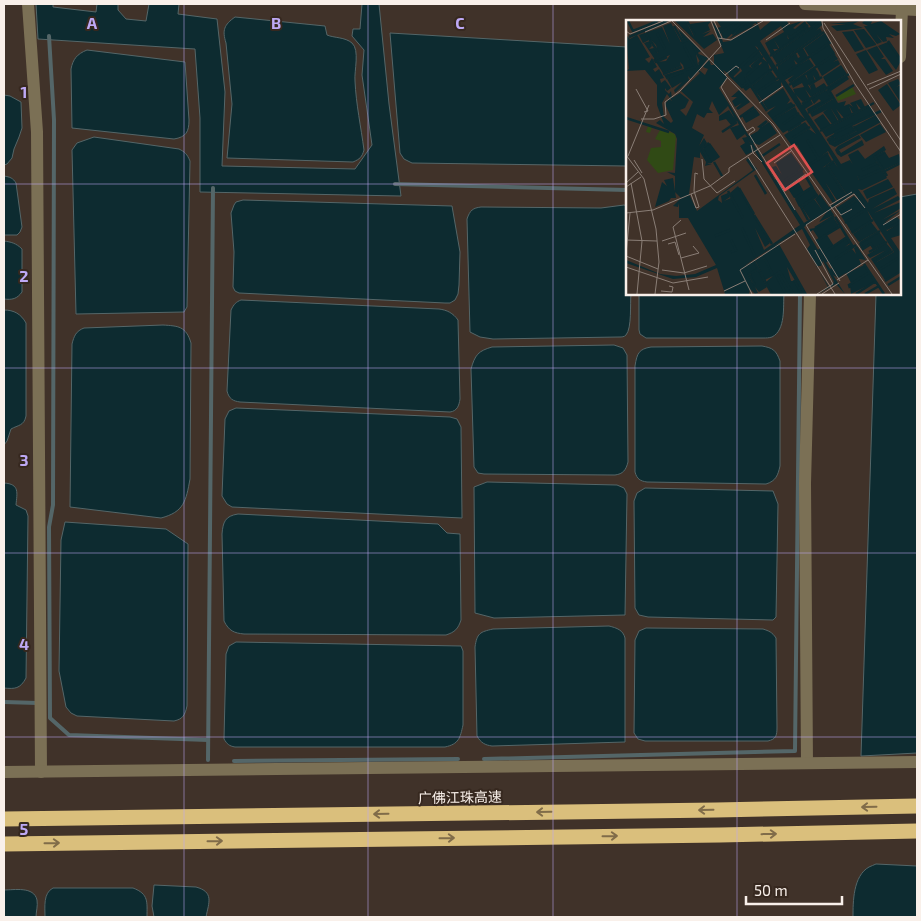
<svg xmlns="http://www.w3.org/2000/svg" width="921" height="921" viewBox="0 0 921 921" font-family="'Exo 2','Noto Sans SC',sans-serif">
<style>
.water{fill:#0d2b30;stroke:#546668}
.lines{fill:none;stroke-linecap:round;stroke-linejoin:round}
.stream{stroke:#546668;stroke-width:4}
.minor{stroke:#7b7055;stroke-width:12}
.highway{stroke:#dabf7c;stroke-width:15}
.oneway{stroke:#806c49}
.grid{fill:none;stroke:#bea9f5;stroke-width:1;stroke-opacity:0.55}
.labels{text-anchor:middle;dominant-baseline:central;stroke-width:4;stroke-linejoin:round;paint-order:stroke}
.street-label{font-size:14px;fill:#f9f0ea;stroke:#36281f}
.inset-river{fill:none;stroke:#0d2b30;stroke-width:2.5}
.inset-road{fill:none;stroke:#8a7e76;stroke-width:1}
.view{fill:#dd504f;fill-opacity:0.15;stroke:#dd504f;stroke-width:2.5}
.inset-edge{fill:none;stroke:#f9f0ea;stroke-width:2.5}
.grid-label{font-size:16px;text-anchor:middle;font-weight:bold;fill:#bea9f5;stroke:#36281f;stroke-width:4;stroke-linejoin:round;paint-order:stroke}
</style>
<rect width="100%" height="100%" fill="#403229"/>
<g class="water">
<polygon points="36,4 53,4 53,7 96,12 97,4 118,4 118,10 126,19 146,21 149,4 179,4 178,14 217,19 225,92 222,166 355,169 372,145 362,75 364,50 352,36 353,29 360,29 362,4 379,4 389,104 401,196 200,192 200,118 195,49 38,39"/>
<path d="M235,17l90,9 2,9c7,3 18,2 25,8 8,7 2,28 3,38 1,23 6,46 9,69 -2,7 -4,9 -11,12l-126,-4 5,-54 -6,-61c-4,-13 -2,-18 9,-26z"/>
<polygon points="390,33 627,47 627,166 412,163 404,159 400,153"/>
<path d="M87,50l98,12 4,58c0,12 -3,17 -15,19l-102,-11 -1,-59c2,-10 6,-15 16,-19z"/>
<polygon points="4,95 10,96 21,102 22,128 19,137 14,149 12,158 7,164 4,165"/>
<path d="M94,137l85,12c6,3 8,5 11,12l-3,146 -3,5 -108,2 -4,-164 5,-7z"/>
<path d="M4,176c6,1 9,2 12,7l6,44 -2,5 -3,3h-13z"/>
<polygon points="917,194 917,753 861,756 876,294 900,294 900,197"/>
<polygon points="243,200 452,206 460,252 459,285 458,294 455,300 450,303 445,303 239,293 235,291 233,287 234,252 231,213 234,205 236,202"/>
<path d="M624,205l3,1v88h4c-1,9 1,34 -5,41 -2,2 -4,2 -7,2l-126,2 -13,-2 -10,-5 -3,-113c3,-9 6,-11 14,-12l120,1z"/>
<path d="M4,241c7,1 12,2 18,8v43c-5,7 -10,8 -18,7z"/>
<path d="M639,294h145c-1,12 2,36 -12,43 -3,1 -6,1 -9,1h-117l-6,-4 -1,-4z"/>
<path d="M241,300l198,9c8,1 14,4 19,11l2,79c-1,7 -3,12 -10,13l-210,-10c-7,-1 -11,-3 -13,-11l4,-81c3,-6 5,-8 10,-10z"/>
<path d="M4,310c10,0 17,4 22,13v93c-2,10 -8,9 -15,13l-4,12 -3,4z"/>
<path d="M163,325c15,1 23,1 28,18l-1,136c-4,22 -6,33 -29,39l-91,-11 2,-163c2,-8 4,-13 12,-16z"/>
<path d="M614,345l9,3 4,7 1,107c-2,8 -5,12 -13,13l-131,-1 -6,-1 -4,-6 -3,-98c4,-14 7,-18 21,-22z"/>
<path d="M762,346c11,2 14,4 18,15v105c-2,9 -4,15 -14,18l-119,-2c-7,-1 -10,-3 -12,-10v-106c2,-13 4,-17 16,-19z"/>
<polygon points="236,408 450,417 457,419 461,427 462,518 232,507 227,504 222,496 225,419 229,411"/>
<polygon points="487,482 617,485 624,488 627,494 625,615 494,618 475,613 474,487"/>
<path d="M4,483c16,1 13,10 12,22l10,5 2,6 -2,162c-6,11 -11,11 -22,10z"/>
<polygon points="645,488 773,491 778,504 776,617 773,620 648,617 639,615 635,608 634,501 637,493"/>
<path d="M238,514l200,10 9,9 13,1 1,86c-3,9 -6,12 -15,15l-202,-1c-10,-1 -15,-3 -20,-13l-2,-87c1,-12 3,-18 16,-20z"/>
<path d="M65,522l101,7 22,15 -1,162c-2,9 -4,13 -13,15l-97,-5 -6,-3 -5,-6 -7,-36 2,-131z"/>
<path d="M609,626c8,2 14,4 16,12v104l-133,4c-7,-1 -11,-3 -15,-10l-2,-89c2,-14 5,-15 18,-18z"/>
<path d="M646,628l117,1c6,2 9,3 13,9l1,89c0,9 -1,12 -9,14h-123l-7,-2 -4,-6 1,-93 4,-9z"/>
<path d="M236,642l225,4 2,5v74c-3,13 -4,19 -18,22h-210c-6,-1 -8,-3 -11,-8l2,-85 3,-8z"/>
<path d="M876,864l41,2v51h-64c0,-15 0,-41 16,-50 2,-1 5,-2 7,-3z"/>
<path d="M154,885l42,2c18,5 13,15 10,30h-52l-2,-11z"/>
<path d="M53,888h80c16,6 14,14 14,29h-102c0,-10 -2,-24 8,-29z"/>
<path d="M4,890c10,0 30,-4 33,10 1,6 -1,12 -1,17h-32z"/>
</g>
<g class="lines">
<g class="stream">
<polyline points="49,36 54,120 53,505 49,527 50,718 69,735 208,740"/>
<polyline points="395,184 627,190"/>
<polyline points="4,702 38,703"/>
<polyline points="484,759 795,751 800,294"/>
<polyline points="208,760 213,188"/>
<polyline points="234,761 458,759"/>
</g>
<g class="minor">
<polyline points="28,4 37,132 41,772"/>
<polyline points="805,4 917,10"/>
<polyline points="900,57 902,9"/>
<polyline points="807,763 805,483 810,294"/>
<polyline points="4,772 917,762"/>
</g>
<g class="highway">
<polyline points="4,819 716,810 917,806"/>
<polyline points="4,844 720,835 917,831"/>
</g>
</g>
<defs><path id="oneway-shaft" d="M-6 0H5M1.5-3L5.5 0L1.5 3" fill="none" stroke-width="1.6" stroke-linecap="round" stroke-linejoin="round" transform="scale(1.25)"/></defs>
<g class="oneway">
<use href="#oneway-shaft" transform="translate(869 807) rotate(179)"/>
<use href="#oneway-shaft" transform="translate(706 810) rotate(179)"/>
<use href="#oneway-shaft" transform="translate(544 812) rotate(179)"/>
<use href="#oneway-shaft" transform="translate(381 814) rotate(179)"/>
<use href="#oneway-shaft" transform="translate(769 834) rotate(-1)"/>
<use href="#oneway-shaft" transform="translate(610 836) rotate(-1)"/>
<use href="#oneway-shaft" transform="translate(447 838) rotate(-1)"/>
<use href="#oneway-shaft" transform="translate(215 841) rotate(-1)"/>
<use href="#oneway-shaft" transform="translate(52 843) rotate(-1)"/>
</g>
<path class="grid" d="M184,4v913M368,4v913M553,4v913M737,4v17M4,184h623M900,184h17M737,294v623M4,368h913M4,553h913M4,737h913"/>
<g class="labels">
<g class="street-label">
<text transform="translate(460 797) rotate(-1)">广佛江珠高速</text>
</g>
</g>
<g transform="translate(626 20)">
<rect width="275" height="275" fill="#403229"/>
<path d="M226,67l4,7 -18,7 -2,-4zM22,106l25,7 3,3 -3,34 -15,3 -11,-13 4,-12 10,-1v-6l-6,-2 5,-9 -8,-3 -2,6 -4,-1z" fill="#304a15"/>
<path d="M49,1h11l8,16 -4,-13 21,-3 -3,4 2,5 -8,4 9,-3 -8,6 10,-3 4,6 -13,9zM86,1l5,7 4,-1 -4,-6h21l-17,11 -3,-4 5,14 7,-1 27,-16 -3,-4 -6,5 7,-1 -26,14 18,-18h16l-6,1 3,8 11,-9h16l2,4 13,-4 -9,7 2,1 10,-8 2,4 -17,12 -3,-2 1,4 20,-13 1,2 -29,21 -6,-9 5,9h-6l2,3 -4,3 -6,-12 19,-11 -3,-6 -21,15 18,29v-4l18,-13 2,5 2,-1 -3,-5 6,-4 5,9 -10,7 -4,-4 2,5 -14,10 27,-16 5,7 -24,17 -2,-3 6,-5 -9,5 10,14 -2,-5 11,-2 -2,-4 -9,5 -2,-5 14,-8 3,5 -2,-6 9,-6 3,4 2,5 -4,3 -3,-5 2,6 -7,4 3,5 -1,-4 4,-3 2,5 8,-5 3,4 -16,10 -6,-8 5,9 -7,4 -7,-7 6,10 8,-6 3,5 -8,5 36,55 9,-4 3,5 -5,-10 10,-5 7,9 19,-13 2,4 -12,7 3,5 -15,8 16,-7 3,6 -20,9 -4,-2 2,4 23,-10 5,8 -25,12 -4,-1 10,14 1,-4 25,-11 3,6 -25,15 26,-13 3,3 -27,14 27,-11v6l-19,12 19,-10 -17,13 13,-6 4,4 -15,8 -2,-3 3,5 14,-9v13l-10,3 10,15v18l-16,9 -14,-21 15,-9 -16,8 -3,-3 19,-12 6,7 -17,13 19,-11 -27,-42 5,10 -20,13 -6,-10 18,-12 -19,11 -9,-14 18,-12 3,3 -16,11 17,-10 8,9 -12,-16 -24,16 4,6 -15,7 9,-12 -24,17 26,42 2,-1 -9,-14 23,-16 4,5 -5,4 5,-3 3,3 -19,13 18,-11 4,5 -2,-6 3,-2 9,14 -7,-1 2,5 -13,9 16,-8 5,7 -18,11 -5,-10 -8,5 -5,-3 12,19 -9,-10 -18,10 10,-7 -21,-38 3,-4 -8,-16 -28,17 5,-2 28,50h-4l-16,-27 4,14h3l8,13h-8l-14,-23 -5,3 4,-2 13,22h-5l-11,-19 10,19h-14l-6,-12 7,-6 -8,4 -10,-20 7,-4 12,19 -11,-20 10,-8 -29,19 10,-5 4,8 -10,5 4,8 3,3 -5,-11 8,-4 9,17 -8,5 -4,-5 3,6 -3,1 -5,-5 -1,5h-24l-8,-26 -21,9 -23,2 -47,-16v-3l34,14 16,2 19,-2 21,-9 -28,-47h-9v-15l-1,4 -5,-1 8,-8 -6,-6v-16l-8,-4 8,1 2,-34 -2,-5 -19,-11 4,-3 4,4 -7,-19v-20l-12,-15 -19,1 3,-2 -3,-34 4,4 7,-4 13,22 -5,2 4,4 3,-5 5,9 -4,2 2,3 4,-3 5,9 -4,1 1,4 4,-3 6,8 -4,3 -2,-3v2l4,4 2,-3 1,7 8,-5 9,7 -4,8 -5,2 6,6 7,-14 -12,-11 19,-18 -2,-2 -7,8 -3,-3 1,4 -14,13 -1,-3 8,-8 -10,6 -5,-9 15,-7 -16,6 -2,-3 20,-6 -1,-4 -3,-3 1,4 -18,7 -7,-11 10,-1 4,-6 -14,6 -12,-18 6,-2 2,5 -3,3 5,-1 4,5 -2,-8 -10,-10 3,5 -6,3 -4,-8 23,-8 8,17 -7,-18 8,-3 10,19 7,-2h-5l-5,-11 23,22 -5,3 2,11 3,-4 -2,-7 9,4 -9,12 6,5 3,-6 -5,-2 3,-4 3,-3 2,5h3v-10l10,-2zM129,26l2,1 10,15 -5,-4 -9,8 2,2 6,-6 1,1 -15,13 6,-7 -4,-3 13,-10 -3,-5 -19,16 2,4 -8,7 11,12 5,-5 -2,-3 -4,3 3,-4 -2,-5 6,9 19,-15 -2,-7 11,17 -9,3 6,-5 -5,-7 -19,15 4,6 10,-6 -9,7 5,7 19,-13v-5l24,37 -6,-5 -17,11 16,-12 -3,-6 -21,12 20,-14 -3,-3 -4,2 3,-4 -7,-12 -20,14 5,8 8,-4 -9,7 16,20 23,-13 10,14 -7,-5 -17,10 17,-12 -4,-5 -21,13 9,12 4,-2 12,20 9,-6 -12,-20 13,19 9,-7 10,17 -4,-6 -6,4 19,29 -18,12 -9,-13 -5,5 8,12 -9,-12 -12,8 8,12 -6,4 -21,-32 21,-17 -2,-4 -16,10 16,-12 -11,-15 -15,10 6,12 -6,-9 -4,1 6,11 -3,2 -22,-37 6,2 18,-12 -8,-11 -7,5 6,-5 -2,-2 -9,7 3,1 -2,3 -9,5 -30,-48 8,-10 -4,-8 10,7 7,-7 -2,-2 20,-18zM41,74l5,7 -3,-2 -4,5 8,17 -2,2 -7,-6 -2,-14zM86,81l7,14 9,-9 7,13 -6,-9 -10,6v5l7,-2 5,6 6,-4 2,4 -9,3 7,12 8,-6 2,3 -5,1 3,5 -5,3 6,9 8,-4 -6,-11 52,85 -36,25 -9,-22 10,19 5,-4 -32,-57 -8,7 14,26 -13,-21 -7,3 6,-4 -2,-4 -7,3 1,7 -4,-3 1,-4 38,-27 -9,-11 -2,2 7,10 -56,41 -8,-17 5,-37 6,1v-6l6,10 -1,4 7,-2h-5l3,-1 -9,-15 6,-5 -3,-5 -5,8 5,-11 -12,-7 5,-14 7,4 3,-5h6l-4,-4zM197,241l11,21 -5,5 -13,-21h5zM114,1h6l-20,18 -3,-1 -2,-5zM180,1h15l1,4 -6,6 4,-3 2,4 -45,32 -5,-8 46,-32 -7,3zM233,1l-6,3 10,4 -26,3 -6,-5 15,-2h-17zM238,1h8l-1,3 10,-3 19,13 -4,2 -7,-2 5,4 -8,-1 1,4 -4,1 -7,-8 6,8 -5,2 -13,-18h4l-6,-3zM238,9l12,15v1l-10,3 -12,-18zM227,11l11,18 -9,3 -13,-20zM199,13l5,9 -21,14 -5,-8zM262,22l13,19 -5,9 -18,-24zM203,24l6,9 -19,13 -6,-9zM251,26l7,11 -3,2h4l8,12 -7,4 -19,-25zM240,30l12,20 -9,4 -13,-20zM209,35l3,4 -5,3 5,-2 2,4 -18,12 -5,-9zM215,45l6,9 -19,12 -5,-9zM221,56l2,3 -18,12 7,12 8,-2 -2,5 5,-2 4,3 -3,-4 11,-4 4,8 -4,2 -5,-6 3,7 -6,3 -4,-7 3,8 -8,4 -8,-9 6,10 -3,2 -9,-14 8,14 -6,3 -9,-12 5,-3 -16,8 -2,-4 23,-14 -6,-10zM272,59l3,5 -5,3 5,-2v18l-13,-20zM261,64l14,21 -8,6 -15,-21zM113,70l11,12 -12,8 -2,-2 6,-5 -7,4 -3,-6 5,-4h-6zM200,70l5,8 -23,14 -1,-3 14,-8 -2,-2 -5,5 -3,-5zM244,86l4,8 -48,23 -4,-6zM129,88l5,7 -14,8 -4,-7zM197,94l8,11 -10,5 -7,-10zM250,95l5,7 -46,25 -6,-3 -1,-3 5,-3 2,4 22,-11 -2,-5zM225,104l4,6 -19,10 -2,-3 -7,1zM254,104l6,8 -20,10 -6,-7zM233,115l2,3 -22,12 2,3 21,-13 2,5 -23,12 -4,-3 -2,-4 3,-4zM84,123l10,14 -9,6 -8,-15zM259,132l4,6 10,-4 2,8 -17,8 -9,-13zM202,134l4,7 -10,7 4,-2 19,30 -8,4 -12,-18 11,19 -3,2 -26,-37zM47,158l3,20h-5l-2,3 -14,6 7,-25 5,4 -3,-6zM262,159l5,8 -26,12 -4,-8zM172,161l6,11 -10,6 -7,-11zM187,167l5,8 -19,12 -4,-8zM207,197l6,9 -4,3 -16,10 -6,-9 -3,2 -1,-3 6,-1zM245,202l7,9 -19,11 -6,-8zM253,212l7,10 -12,6 -3,-5 -8,5 -2,-5zM201,215l7,11 -11,7 -7,-11zM243,253l6,9 -24,12 -1,-9z" fill="#0d2b30" fill-rule="evenodd"/>
<path class="inset-river" d="M2,1l5,10 25,-10M61,1l8,14M48,6l9,16 4,-2M31,13l8,16M93,13l20,-12M20,14l12,18M106,14l14,-12 3,4 7,-5M162,15l2,3 18,-13M3,17l38,-16M262,21l13,19M58,26l11,21 -9,3M67,26l8,15 -2,3M144,36l48,-33M28,39l2,3 11,-5M150,46l48,-34M113,48l20,-18M128,49l-2,-3 11,-10M37,54l19,-7M103,54l13,13 5,-5M121,55l12,-10M157,55l48,-33M119,57l22,34M40,58l17,-6M163,65l46,-31M183,65l13,-8M119,70l27,-21M130,73l22,-15M210,76l18,-11M176,84l47,-30M182,93l24,-15 -5,-8M114,97l14,-10M0,98l43,14M147,99l22,-14M157,104l16,-11M162,111l13,-8M194,111l54,-28M96,112l15,-10M208,113l47,-22M167,118l17,-11M181,120l11,18M201,120l6,-2 3,3 20,-11 -2,-4M83,123l-7,5 9,15M259,132l-10,5 12,19M136,136l18,-12M208,141l-7,5 19,30M88,142l8,14M183,145l19,-12M236,150l15,-7M259,151l16,-8M129,155l11,19M232,156l2,3 22,-10M159,160l18,-11M113,168l15,26M102,171l15,27M169,178l17,-11 -7,-12M217,189l16,-10M128,195l18,29M209,197l18,30M182,200l-7,-13 17,-12M219,203l18,-12M116,208l13,28M189,208l19,-12M260,209l15,-7M226,213l21,-13M89,216l15,-6M190,221l25,-15M234,223l20,-12M234,223l3,6 8,-5 3,5M193,229l8,13M105,232l5,-2 -5,-10M243,232l18,-10M196,234l25,-17M137,235l10,20M209,239l21,-14M128,241l18,33M248,242l19,-11M238,244l20,30M253,250l19,-12M149,255l5,-3 13,22M150,255l10,19M168,260l8,14M259,261l16,-10M129,265l-6,-11 9,-5M262,265l13,-8M224,268l-1,-3 21,-13M230,274l20,-13M239,274l14,-8"/>
<path class="inset-road" d="M46,1l101,103 119,170M88,1l8,17M196,1l1,7 32,56 46,68M198,3l77,118M0,11l4,3 33,-13M19,12l26,-11M92,18l13,2 32,-19M140,20l24,-17M99,55l11,-9 3,2M101,58l-6,9 26,44 6,-4M241,65l34,-14M10,69l12,22 -4,1M243,69l32,-15M133,83l24,-17M15,99h13l12,-4 -1,-13 15,-11 41,-45 -10,-25M127,107l2,3 -6,4 46,76M125,125l2,8 9,9M0,135l18,24 12,50 3,33 -4,32M2,136l21,-51M122,137l87,137M76,139l2,20 13,14 18,-12M8,140l8,13M148,143l17,-12M103,152v-4l51,-33M0,163l12,-11M5,163l11,58 -5,53M0,167l15,-10M157,170l23,-16M65,174l5,14 3,-1 -5,-16 1,-18 3,1M204,185l22,-13M209,187l6,8 11,-6M0,193l27,-3 57,-24 19,-14M55,200l-8,7 16,63M180,205l48,-31 11,14M180,205l34,56M257,205l18,-11M0,220l31,1M36,221l24,-8M42,224l7,-2 4,13M189,230l18,34 -16,10M0,234l4,-41M0,236l32,13M55,238l18,-5 -6,-7M0,247l47,16 35,-6M36,250l22,3 23,-7M211,260l31,-20M35,271l11,1 1,-5 -4,-1M98,271l21,-10M126,274l-12,-24 55,-36M196,274l17,-11"/>
<path class="view" d="M168,125l18,27 -27,18 -18,-27z"/>
<rect width="275" height="275" class="inset-edge"/>
</g>
<g class="grid-label">
<text x="92" y="29">A</text>
<text x="276" y="29">B</text>
<text x="460" y="29">C</text>
<text x="24" y="98">1</text>
<text x="24" y="282">2</text>
<text x="24" y="466">3</text>
<text x="24" y="650">4</text>
<text x="24" y="835">5</text>
</g>
<rect width="921" height="921" fill="none" stroke="#f9f0ea" stroke-width="10"/>
<path d="M746 896v8h96v-8" fill="none" stroke="#f9f0ea" stroke-width="2.5"/>
<text x="754" y="896" font-size="15" fill="#f9f0ea" stroke="#36281f" stroke-width="4" paint-order="stroke">50 m</text>
</svg>
